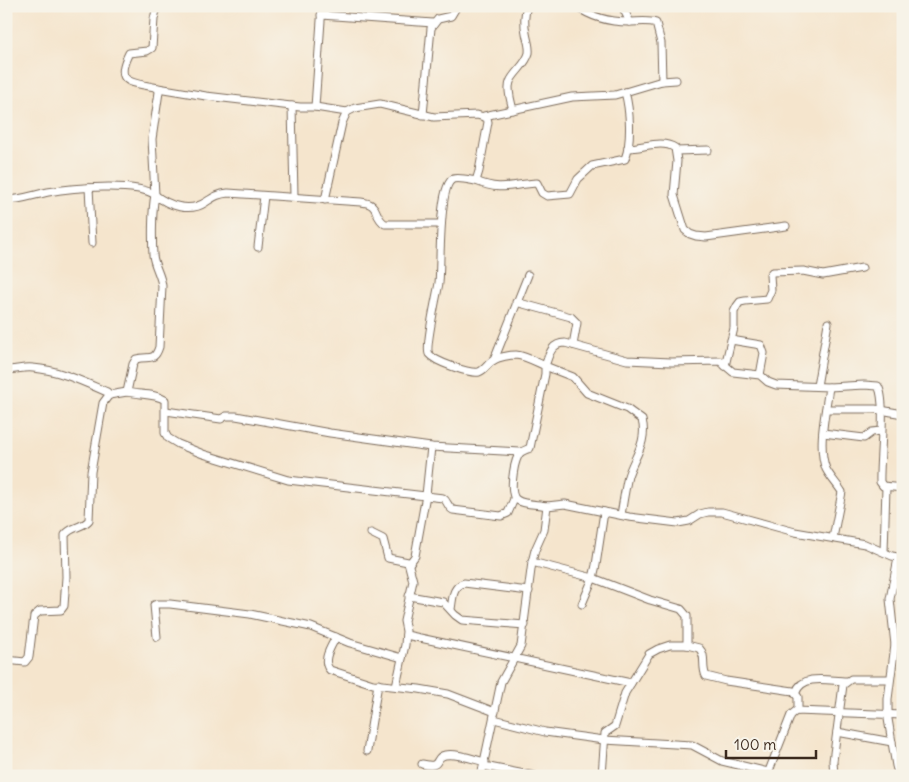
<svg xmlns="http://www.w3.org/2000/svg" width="909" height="782" viewBox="0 0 909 782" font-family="Delius,sans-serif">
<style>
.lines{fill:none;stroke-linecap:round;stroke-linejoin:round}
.minor-casing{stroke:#7c6b5b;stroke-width:9}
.minor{stroke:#fff;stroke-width:7}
</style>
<rect width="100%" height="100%" fill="#f7f3e8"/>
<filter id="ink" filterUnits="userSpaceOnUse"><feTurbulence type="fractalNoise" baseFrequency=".02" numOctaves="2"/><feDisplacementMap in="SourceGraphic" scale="10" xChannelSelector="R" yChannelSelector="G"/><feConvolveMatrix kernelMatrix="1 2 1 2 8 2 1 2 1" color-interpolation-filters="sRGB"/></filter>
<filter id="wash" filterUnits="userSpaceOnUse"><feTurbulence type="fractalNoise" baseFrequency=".0096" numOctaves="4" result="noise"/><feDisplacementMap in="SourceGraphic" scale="20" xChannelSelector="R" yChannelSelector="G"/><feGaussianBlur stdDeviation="1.12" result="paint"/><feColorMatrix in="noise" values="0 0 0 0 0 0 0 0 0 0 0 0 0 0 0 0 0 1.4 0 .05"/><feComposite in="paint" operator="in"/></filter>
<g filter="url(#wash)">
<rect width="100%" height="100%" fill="#f5e5cd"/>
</g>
<g filter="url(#ink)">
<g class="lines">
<defs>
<g id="minor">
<path d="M576,6c15,11 35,16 53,16 9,0 19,-2 27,1l5,20 1,38"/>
<polyline points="622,6 630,22"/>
<polyline points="321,15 433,23"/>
<polyline points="158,88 206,96 300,107 315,107 347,112"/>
<polyline points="292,106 294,196"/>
<polyline points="315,107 322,6"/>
<path d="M513,110c-2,-9 -6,-20 -3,-28 3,-9 16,-17 19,-29 1,-7 -2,-13 -3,-20 -2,-9 -2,-17 1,-27"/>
<polyline points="423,115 431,28 438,19 451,16 457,6"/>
<polyline points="484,116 572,97 615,95 662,81 676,80"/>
<path d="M628,148c15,0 34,-9 47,0l2,13 -3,34 11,35 5,4 6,2 10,1 80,-11"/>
<polyline points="676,151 708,150"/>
<path d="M476,181c25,11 37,3 61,2l5,10 5,3 23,-2 8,-15 14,-13 33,-7c7,-18 5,-49 0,-67"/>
<polyline points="89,188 92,243"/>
<path d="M6,200c15,0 28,-5 42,-8 22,-4 89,-10 107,3l-3,-56 7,-47 -1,-4c-23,-6 -46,-2 -29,-35l18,-2 5,-3 2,-29 3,-13"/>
<path d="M325,200l17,-77 5,-11 8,-4 25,-4 54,13 43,-2 10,3 1,4 -9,49 -3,10c-6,-1 -17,-4 -23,-2 -15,6 -12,86 -14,104 -2,11 -14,65 -10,71 6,8 41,20 50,18 6,-2 9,-9 15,-12 5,-3 16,-5 22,-5 10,1 20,7 29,11v8l-15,74c-4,2 -10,3 -12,8 -4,8 -10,39 -1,44 7,5 22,4 30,6"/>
<path d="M441,224h-56c-13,-9 -4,-20 -24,-22l-133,-9c-10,1 -14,4 -22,9 -16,11 -37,4 -51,-7 -3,15 -3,44 -2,60 1,11 8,20 9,31l-3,61c-5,16 -11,8 -23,12l-3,5 -6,28c12,3 28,1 38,8v33l3,5 10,6 25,10 85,26 155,18c5,3 4,9 10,12l48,6 7,-3 6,-14"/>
<polyline points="258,247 264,196"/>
<polyline points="516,302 571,317 577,323 573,345"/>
<polyline points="731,340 761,345 764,353 760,375"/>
<polyline points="494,360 528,275"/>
<polyline points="725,366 734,328 734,312 737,306 740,302 745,301 767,299 771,290 770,275 772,272 803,271 823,275 862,268"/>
<path d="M6,370c9,0 18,-3 27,-2 26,2 51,14 74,24l3,3"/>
<polyline points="817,386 828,323"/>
<path d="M829,387l35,-2 14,1c9,15 1,75 2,96l3,4 20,2"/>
<polyline points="826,409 875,409 903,414"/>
<polyline points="166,411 221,419 226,416 236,416 330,433 431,447 520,452"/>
<polyline points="823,433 864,438 872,432 881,431"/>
<path d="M621,515c2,-12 4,-26 7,-39 6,-19 20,-34 14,-56l-15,-11 -40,-16 -14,-16 -28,-11c4,-11 6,-23 20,-23l62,17 44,2 49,-1 13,11 27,3 8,7 8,3 53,2c-3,23 -12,60 -3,82 4,8 11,15 16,23l-9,46"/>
<polyline points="371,533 383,539 388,558 408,562 413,581 404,621 406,631 405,645 396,686"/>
<polyline points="884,552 886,487"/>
<polyline points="898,558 890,599 895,645 888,699 888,719 896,766 899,776"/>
<polyline points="532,562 593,578 650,600 681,609 687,616 687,645"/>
<polyline points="409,564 415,556 426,495 431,447"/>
<polyline points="893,584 903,584"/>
<polyline points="409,596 443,602 455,615 462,620 525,625"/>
<polyline points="582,604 593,578 596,565 604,512"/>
<path d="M451,609c2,-11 1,-22 13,-26l65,8"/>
<polyline points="406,635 631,683"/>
<polyline points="157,637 154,605 157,604 170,604 250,614 311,627 350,643 402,658"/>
<path d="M336,637c-5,10 -15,24 -6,33l43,14 46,5 29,5 47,18"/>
<polyline points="895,645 903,645"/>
<path d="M6,660l19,2 4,-5 5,-41 6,-5 21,-1 3,-4 2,-29 -1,-42c6,-9 18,-7 24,-15l2,-48 12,-69 6,-8 18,-3"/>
<path d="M796,692c7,-19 34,-11 50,-11"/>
<polyline points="494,719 545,732 604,740 692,745 722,761 768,772"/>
<polyline points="837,732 892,742"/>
<polyline points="367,751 378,684"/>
<path d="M422,764c21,5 11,-7 23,-9 12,-2 28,4 40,7"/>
<polyline points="484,766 535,776"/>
<polyline points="481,776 501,682 521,646 532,562 535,550 544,530 547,506 565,504 629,517 678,523 689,521 700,514 708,512 722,512 795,532 865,544 892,556 903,558"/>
<path d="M602,776l3,-43 10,-7 10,-33 24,-39 9,-5 12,-4h17l12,3c8,8 2,18 7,28l20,5 67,10 5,6v14"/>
<polyline points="767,776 791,715 796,711 903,715"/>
<polyline points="834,776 833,761 843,685 851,679 890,679"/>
</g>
</defs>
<use href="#minor" class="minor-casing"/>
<use href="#minor" class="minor"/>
</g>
</g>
<rect width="909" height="782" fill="none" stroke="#f7f3e8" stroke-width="25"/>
<path d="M726 750v8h90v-8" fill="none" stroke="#3b2a1e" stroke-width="2.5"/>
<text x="734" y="750" font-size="15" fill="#3b2a1e" stroke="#f7f3e8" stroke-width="4" paint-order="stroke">100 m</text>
</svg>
